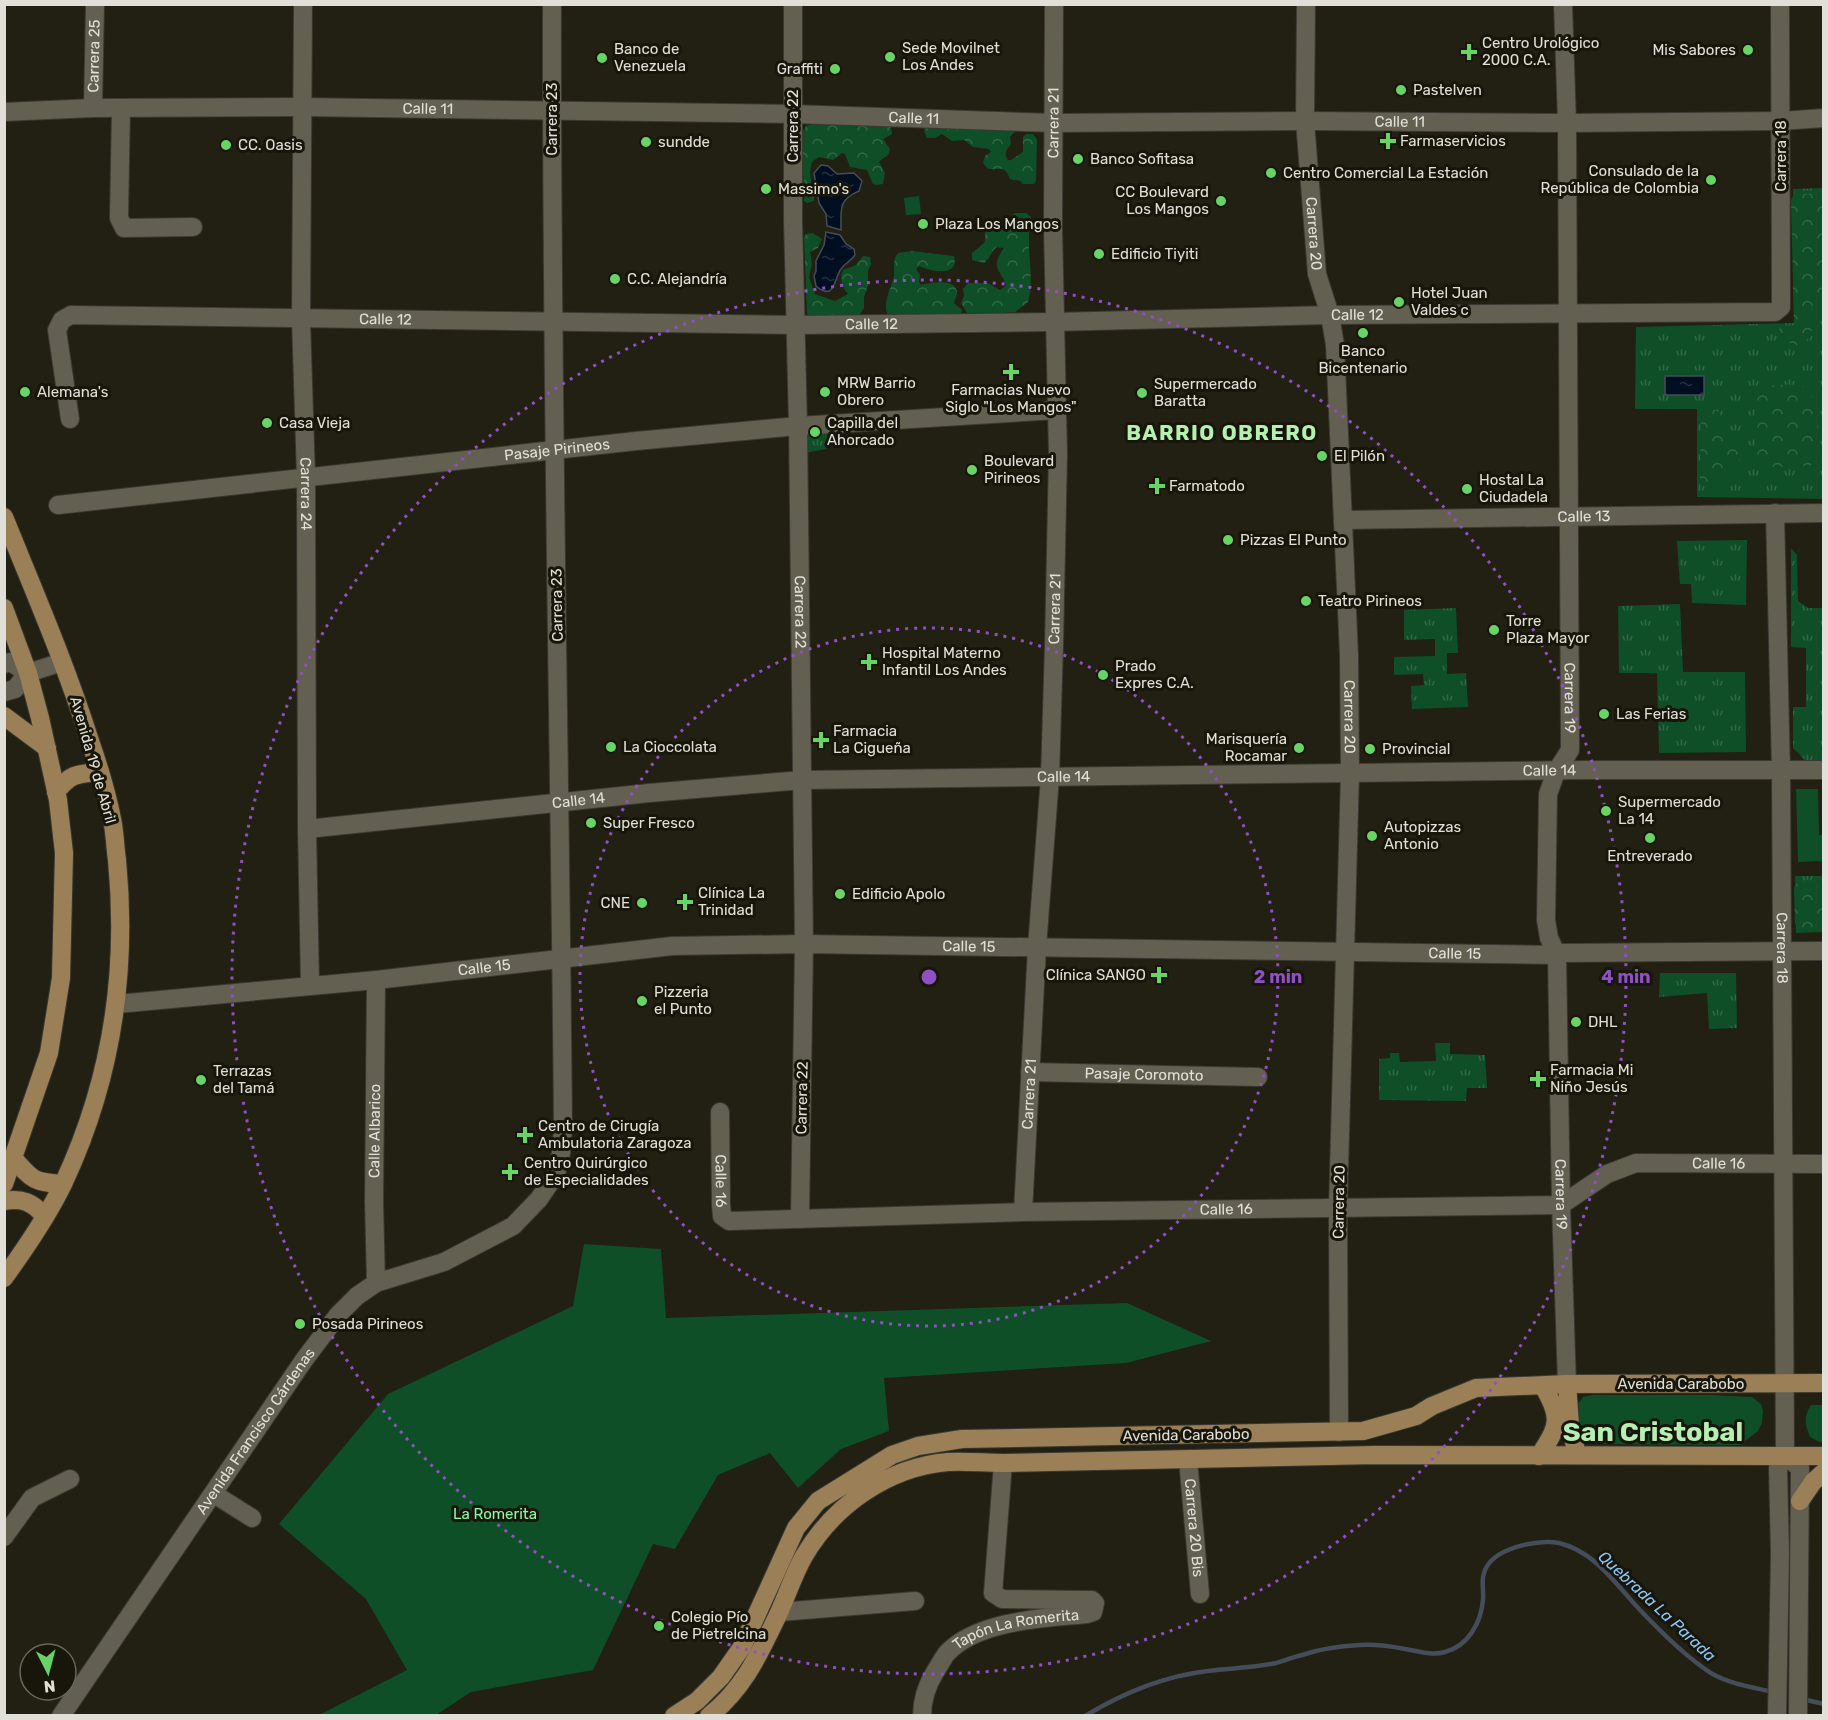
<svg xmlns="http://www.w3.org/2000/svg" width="1828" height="1720" viewBox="0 0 1828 1720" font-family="Rubik,sans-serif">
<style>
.grass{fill:url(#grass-tufts)}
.forest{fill:url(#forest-crowns)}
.green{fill:#0e4f28}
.water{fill:url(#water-ripples);stroke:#444d59;stroke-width:1.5}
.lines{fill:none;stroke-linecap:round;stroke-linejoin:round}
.stream{stroke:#444d59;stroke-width:4.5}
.minor-casing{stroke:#3a3831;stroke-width:20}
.major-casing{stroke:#3a3831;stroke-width:20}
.minor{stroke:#636052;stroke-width:18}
.major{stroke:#9b8057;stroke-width:18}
.ring{fill:none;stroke:#8f50c4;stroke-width:3;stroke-dasharray:3 6}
.poi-dot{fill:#68d465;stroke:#18160a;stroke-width:2}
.labels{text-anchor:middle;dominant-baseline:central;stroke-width:6;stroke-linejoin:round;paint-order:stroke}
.poi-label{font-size:15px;fill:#e1e0d8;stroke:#18160a;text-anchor:start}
.street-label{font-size:15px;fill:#e1e0d8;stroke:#18160a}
.park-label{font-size:15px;fill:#84fcaa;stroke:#18160a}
.water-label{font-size:16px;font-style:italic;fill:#8cc5f8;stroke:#18160a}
.district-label{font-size:21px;font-weight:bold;letter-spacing:1.5px;fill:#b6efb2;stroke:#18160a}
.town-label{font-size:27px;font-weight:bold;fill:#b6efb2;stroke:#18160a}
.centre{fill:#8f50c4;stroke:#18160a;stroke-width:3}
.ring-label{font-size:18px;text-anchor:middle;font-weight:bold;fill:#8f50c4;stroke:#18160a;stroke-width:6;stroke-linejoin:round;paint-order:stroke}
</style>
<defs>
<pattern id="grass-tufts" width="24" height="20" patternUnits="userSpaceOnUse" patternTransform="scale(1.5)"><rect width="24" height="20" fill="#0e4f28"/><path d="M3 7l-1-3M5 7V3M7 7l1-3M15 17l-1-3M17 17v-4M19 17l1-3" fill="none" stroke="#316846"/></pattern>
<pattern id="forest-crowns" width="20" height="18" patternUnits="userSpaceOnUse" patternTransform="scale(1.5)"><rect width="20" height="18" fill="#0e4f28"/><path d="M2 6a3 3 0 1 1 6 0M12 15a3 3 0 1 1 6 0" fill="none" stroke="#316846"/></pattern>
<pattern id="water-ripples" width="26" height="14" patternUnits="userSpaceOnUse" patternTransform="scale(1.5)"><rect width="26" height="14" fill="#000e22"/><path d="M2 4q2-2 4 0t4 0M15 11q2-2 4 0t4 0" fill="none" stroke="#253141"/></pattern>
</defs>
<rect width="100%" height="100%" fill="#221f13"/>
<g class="grass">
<polygon points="1823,188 1823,499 1697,497 1697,409 1635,409 1636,327 1794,323 1793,189"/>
<polygon points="919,196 921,214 906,215 904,198"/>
<polygon points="831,427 832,440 826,449 805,453 807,429"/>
<polygon points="1747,540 1746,605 1692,603 1691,584 1680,584 1677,541"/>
<polygon points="1791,548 1797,555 1798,601 1808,608 1823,608 1823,761 1806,761 1793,748 1793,707 1806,707 1806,648 1791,647"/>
<polygon points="1680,604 1683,672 1745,672 1746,752 1659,753 1657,673 1619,673 1618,606"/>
<polygon points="1456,608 1458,653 1447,653 1447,674 1466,673 1468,707 1412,709 1411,686 1424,685 1423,674 1394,675 1394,657 1435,656 1435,639 1404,640 1404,610"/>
<polygon points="1795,876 1823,876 1823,932 1796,933"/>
<polygon points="1660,973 1736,973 1737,1028 1709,1029 1707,993 1659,997"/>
<polygon points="1435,1043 1450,1043 1450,1054 1485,1055 1487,1088 1467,1088 1466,1101 1379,1100 1379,1059 1390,1058 1390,1053 1399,1053 1400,1062 1436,1061"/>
</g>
<g class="forest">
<path d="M814,124l77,2 1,8 -9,5 7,10c-1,9 -6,7 -11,13l6,11 -2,11 -7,1 -3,-1 -6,-14 -17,-3 -5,-13 -3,-1 -9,7 -14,-3 -6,4c-7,14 2,26 1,40l-7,2 -3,-2 -2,-68 4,-7z"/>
<path d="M925,127l93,1 -8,9 1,7c-4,6 -8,8 -3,16h3l12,-8v-15l3,-3h7l4,6 -1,41 -2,3h-12l-1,-3 -11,-2c-5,-14 -9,-9 -22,-10l-5,-6 2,-7 6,-4 -2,-3 -16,-2 -9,-7 -12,1 -10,-7 -7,4h-8l-3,-7z"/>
<path d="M1798,194h25l1,99c-23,16 -5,24 -15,45l-12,7 -14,-4 -4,-6v-7h15l-3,-128 1,-3z"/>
<path d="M1015,213h11l5,4c1,7 -2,12 -2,19 -1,18 5,49 -1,66l-13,10 -40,3 -8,-2 -6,-10 3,-7 -1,-7 5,-6h20l12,7 6,-4c-1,-9 -11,-15 -9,-24 1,-6 5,-10 7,-14l-7,-1c-6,4 -7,12 -13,16l-12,-3v-7l13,-11c0,-23 2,-17 22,-17l5,-10z"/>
<path d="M813,233l9,6 -4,9 -8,4 2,11 -3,14 6,17 20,7 13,-7c-6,-7 -9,-15 -5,-24l13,-5 7,-9 7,1 1,7 -3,7v15l-4,11v11l-6,9h-48l-3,-3 -3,-77 2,-3z"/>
<path d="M912,251l42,5c6,22 -24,15 -35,10l-3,3 4,6 -1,7 2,3c9,-2 37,-8 36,9 0,3 -3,6 -3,9l8,7 -2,7h-71c-8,-12 2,-28 5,-41 1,-9 -2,-16 4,-23z"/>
<path d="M1776,385c9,0 27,-3 33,6 10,14 12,53 7,70l-6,5 -43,1 -7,-2 -5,-5v-63c4,-10 11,-11 21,-12z"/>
<path d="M1708,408c8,1 11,4 16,11l-4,13c5,7 10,7 16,12 14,14 -2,19 -10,27 -3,3 -6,8 -9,11l-7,1 -10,-4 1,-69z"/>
<polygon points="1807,880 1813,881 1820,888 1823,888 1823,932 1803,930 1795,924 1794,887 1798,882"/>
</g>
<g class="green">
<polygon points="1796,789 1818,789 1819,835 1823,835 1823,861 1798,862"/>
<polygon points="584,1244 661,1249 666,1318 1127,1303 1211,1341 1126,1363 884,1378 889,1431 841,1449 798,1488 770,1453 718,1475 675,1549 653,1544 593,1670 471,1692 436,1715 319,1715 407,1670 366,1599 279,1524 388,1394 573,1306"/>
<polygon points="1592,1395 1712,1395 1752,1397 1761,1404 1763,1411 1762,1423 1758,1431 1740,1445 1596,1444 1584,1440 1581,1436 1576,1407 1583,1397"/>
<path d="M1811,1405h12v37h-4l-9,-5c-5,-12 -7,-20 1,-32z"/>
</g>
<g class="water">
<path d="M821,165l7,1 9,8 17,-1 8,8 -3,10c-21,9 -18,18 -18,39l-14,-4 -1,-12 -7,-11 -5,-30z"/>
<path d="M826,232l14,3 6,9 8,5 1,6c-4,6 -10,8 -14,14 -7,9 -6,33 -25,17l-2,-10 2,-5v-10l8,-16z"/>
<rect x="1665" y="376" width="39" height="19"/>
</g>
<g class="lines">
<g class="stream">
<polyline points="1802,1699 1824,1704"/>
<path d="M1085,1716c38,-23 79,-40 123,-45 22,-3 45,-3 68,-8 8,-2 17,-6 26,-8 18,-6 39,-9 58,-10 15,-1 30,1 45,4 13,2 27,7 40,3 23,-6 36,-29 38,-52 1,-8 -2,-19 1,-27 7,-25 53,-34 75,-30 37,9 57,42 82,68 19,20 41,42 64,58 18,14 46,18 68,23"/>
</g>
<defs>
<g id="minor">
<path id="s1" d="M303,4l-2,315 5,158 1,352 3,155"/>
<path id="s2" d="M793,4v215l5,207 6,518 -4,275"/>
<path id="s3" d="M1306,4l-1,117 12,153 13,41 5,30 14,310 1,118 -12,434 1,225"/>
<path id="s4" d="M1563,4l4,119 3,627 -14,22 -8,22 -2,126 3,18 8,17 4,250 6,179"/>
<path id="s5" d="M93,108l2,-104"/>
<polyline points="121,108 119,218 124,228 193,227"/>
<path id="s6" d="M4,112l89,-4 209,-1 491,7 261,9 251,-2 262,2 214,-2 43,-3"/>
<path id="s7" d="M70,419l-13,-89 5,-10 9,-5 725,10 258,-3 276,-7 445,-3 6,-5 -1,-303"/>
<path id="s8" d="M58,505l578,-64 162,-15 259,-16"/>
<path id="s9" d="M1775,513l6,258 4,685"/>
<path id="s10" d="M1344,520l480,-7"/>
<polyline points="4,664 10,662 28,673"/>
<polyline points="4,692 15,689 28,673 62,662"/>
<path id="s11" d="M307,829l342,-36 153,-13 784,-10h238"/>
<path id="s12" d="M117,1004l259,-24 296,-34 132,-2 753,11 3,-2 264,-2"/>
<path id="s13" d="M1030,1072l228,5"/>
<path id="s14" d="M720,1112l1,93 1,11 7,5 294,-9 538,-7 46,-31 29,-11 188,1"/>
<path id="s15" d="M1023,1212l14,-265 13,-170 4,-132 4,-191 -5,-226 1,-224"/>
<path id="s16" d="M376,1283l-2,-81 2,-222"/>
<polyline points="1785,1456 1800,1468 1798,1716"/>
<path id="s17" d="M1188,1460l12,134"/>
<polyline points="214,1494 252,1518"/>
<polyline points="4,1537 32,1498 70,1479"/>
<polyline points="780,1612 915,1601"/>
<path id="s18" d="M61,1716l243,-356 34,-45 19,-19 19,-13 68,-21 69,-36 26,-27 17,-25 5,-21 2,-24c-3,-375 -12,-750 -11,-1125"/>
<path id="s19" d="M922,1716c0,-16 5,-31 13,-44 4,-6 8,-14 12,-19 31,-33 99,-35 140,-39l6,-2 2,-9 -3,-3 -90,-1 -9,-6 10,-130"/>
<polyline points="1777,1716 1780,1554 1778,1468 1785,1456"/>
</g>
<g id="major">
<path d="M4,517c30,74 62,148 86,224 9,26 17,52 22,78 3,14 3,28 5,41 11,113 -5,219 -53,322 -15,32 -39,67 -60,96"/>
<polyline points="4,608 28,673 40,718 58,800 64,853 61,978 49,1053 4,1184"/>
<polyline points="4,716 47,748"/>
<path d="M56,792c15,-19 21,-18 44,-20"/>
<path d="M14,1159c19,22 20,23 49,25"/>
<path d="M4,1201c18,-3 29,1 40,15"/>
<polyline points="1567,1384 1570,1425 1577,1455"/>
<path d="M1539,1456c20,-30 23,-38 4,-70"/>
<polyline points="1800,1501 1813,1482 1824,1472"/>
<polyline points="674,1716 697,1701 721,1677 742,1647 796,1528 818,1501 892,1455 918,1446 962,1439 1363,1431 1416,1416 1432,1406 1476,1388 1567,1384 1824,1383"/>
<path d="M709,1716c32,-25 48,-57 65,-93 11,-21 18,-46 30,-67 30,-51 84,-89 144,-94 18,-1 37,1 55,1l372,-8 449,1"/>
</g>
</defs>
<use href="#minor" class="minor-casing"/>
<use href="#major" class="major-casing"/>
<use href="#minor" class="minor"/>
<use href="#major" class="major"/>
</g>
<g class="ring">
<circle cx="929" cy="977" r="349"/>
<circle cx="929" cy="977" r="697"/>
</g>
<g class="poi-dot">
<circle cx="1748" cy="50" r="6"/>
<path d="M1466 43h6v6h6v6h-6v6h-6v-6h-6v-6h6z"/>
<circle cx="890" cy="57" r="6"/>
<circle cx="602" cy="58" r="6"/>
<circle cx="835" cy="69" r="6"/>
<circle cx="1401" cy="90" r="6"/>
<path d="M1385 132h6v6h6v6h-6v6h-6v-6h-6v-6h6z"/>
<circle cx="646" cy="142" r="6"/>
<circle cx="226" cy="145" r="6"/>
<circle cx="1078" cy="159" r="6"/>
<circle cx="1271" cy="173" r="6"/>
<circle cx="1711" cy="180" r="6"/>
<circle cx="766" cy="189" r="6"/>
<circle cx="1221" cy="201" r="6"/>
<circle cx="923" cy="224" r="6"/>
<circle cx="1099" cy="254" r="6"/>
<circle cx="615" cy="279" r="6"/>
<circle cx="1399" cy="302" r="6"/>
<circle cx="1363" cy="333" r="6"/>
<path d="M1008 363h6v6h6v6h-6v6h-6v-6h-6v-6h6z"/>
<circle cx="25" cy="392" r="6"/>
<circle cx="825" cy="392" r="6"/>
<circle cx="1142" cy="393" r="6"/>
<circle cx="267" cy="423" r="6"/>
<circle cx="815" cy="432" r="6"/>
<circle cx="1322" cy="456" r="6"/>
<circle cx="972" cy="470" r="6"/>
<path d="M1154 477h6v6h6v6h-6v6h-6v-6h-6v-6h6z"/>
<circle cx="1467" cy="489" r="6"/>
<circle cx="1228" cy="540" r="6"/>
<circle cx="1306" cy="601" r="6"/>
<circle cx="1494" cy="630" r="6"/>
<path d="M866 653h6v6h6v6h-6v6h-6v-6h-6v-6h6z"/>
<circle cx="1103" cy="675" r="6"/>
<circle cx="1604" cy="714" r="6"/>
<path d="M818 731h6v6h6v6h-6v6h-6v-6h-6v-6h6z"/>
<circle cx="611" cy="747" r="6"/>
<circle cx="1299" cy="748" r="6"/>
<circle cx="1370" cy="749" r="6"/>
<circle cx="1606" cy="811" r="6"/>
<circle cx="591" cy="823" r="6"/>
<circle cx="1372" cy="836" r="6"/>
<circle cx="1650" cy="838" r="6"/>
<circle cx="840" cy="894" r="6"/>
<path d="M682 893h6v6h6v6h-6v6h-6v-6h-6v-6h6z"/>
<circle cx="642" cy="903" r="6"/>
<path d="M1156 966h6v6h6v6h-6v6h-6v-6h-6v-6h6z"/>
<circle cx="642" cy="1001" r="6"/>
<circle cx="1576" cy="1022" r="6"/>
<path d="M1535 1070h6v6h6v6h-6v6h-6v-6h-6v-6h6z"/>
<circle cx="201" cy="1080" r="6"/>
<path d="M522 1126h6v6h6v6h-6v6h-6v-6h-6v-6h6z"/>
<path d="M507 1163h6v6h6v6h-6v6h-6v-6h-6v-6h6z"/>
<circle cx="300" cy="1324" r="6"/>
<circle cx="659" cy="1626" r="6"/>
</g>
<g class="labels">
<g class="poi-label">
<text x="1482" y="43">Centro Urológico<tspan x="1482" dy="17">2000 C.A.</tspan></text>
<text x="902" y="48">Sede Movilnet<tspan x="902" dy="17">Los Andes</tspan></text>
<text x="614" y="49">Banco de<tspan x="614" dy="17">Venezuela</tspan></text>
<text x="1736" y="50" text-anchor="end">Mis Sabores</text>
<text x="823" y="69" text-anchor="end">Graffiti</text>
<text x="1413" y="90">Pastelven</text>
<text x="1400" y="141">Farmaservicios</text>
<text x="658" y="142">sundde</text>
<text x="238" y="145">CC. Oasis</text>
<text x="1090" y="159">Banco Sofitasa</text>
<text x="1699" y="171" text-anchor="end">Consulado de la<tspan x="1699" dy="17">República de Colombia</tspan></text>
<text x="1283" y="173">Centro Comercial La Estación</text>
<text x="778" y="189">Massimo's</text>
<text x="1209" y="192" text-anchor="end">CC Boulevard<tspan x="1209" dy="17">Los Mangos</tspan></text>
<text x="935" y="224">Plaza Los Mangos</text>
<text x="1111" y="254">Edificio Tiyiti</text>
<text x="627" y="279">C.C. Alejandría</text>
<text x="1411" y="293">Hotel Juan<tspan x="1411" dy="17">Valdes c</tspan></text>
<text x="1363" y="351" text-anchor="middle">Banco<tspan x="1363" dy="17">Bicentenario</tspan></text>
<text x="837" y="383">MRW Barrio<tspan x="837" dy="17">Obrero</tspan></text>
<text x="1154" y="384">Supermercado<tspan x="1154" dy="17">Baratta</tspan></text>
<text x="1011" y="390" text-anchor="middle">Farmacias Nuevo<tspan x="1011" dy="17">Siglo "Los Mangos"</tspan></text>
<text x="37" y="392">Alemana's</text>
<text x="279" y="423">Casa Vieja</text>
<text x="827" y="423">Capilla del<tspan x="827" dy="17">Ahorcado</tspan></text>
<text x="1334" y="456">El Pilón</text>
<text x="984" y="461">Boulevard<tspan x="984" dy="17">Pirineos</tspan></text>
<text x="1479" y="480">Hostal La<tspan x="1479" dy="17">Ciudadela</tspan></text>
<text x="1169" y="486">Farmatodo</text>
<text x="1240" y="540">Pizzas El Punto</text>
<text x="1318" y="601">Teatro Pirineos</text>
<text x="1506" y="621">Torre<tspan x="1506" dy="17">Plaza Mayor</tspan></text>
<text x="882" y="653">Hospital Materno<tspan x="882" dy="17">Infantil Los Andes</tspan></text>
<text x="1115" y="666">Prado<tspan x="1115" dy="17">Expres C.A.</tspan></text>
<text x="1616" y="714">Las Ferias</text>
<text x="833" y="731">Farmacia<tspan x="833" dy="17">La Cigueña</tspan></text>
<text x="1287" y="739" text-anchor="end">Marisquería<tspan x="1287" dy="17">Rocamar</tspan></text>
<text x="623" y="747">La Cioccolata</text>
<text x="1382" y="749">Provincial</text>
<text x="1618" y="802">Supermercado<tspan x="1618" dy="17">La 14</tspan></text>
<text x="603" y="823">Super Fresco</text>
<text x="1384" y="827">Autopizzas<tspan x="1384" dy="17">Antonio</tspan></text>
<text x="1650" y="856" text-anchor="middle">Entreverado</text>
<text x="698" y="893">Clínica La<tspan x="698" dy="17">Trinidad</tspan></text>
<text x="852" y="894">Edificio Apolo</text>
<text x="630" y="903" text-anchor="end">CNE</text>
<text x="1146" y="975" text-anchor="end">Clínica SANGO</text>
<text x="654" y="992">Pizzeria<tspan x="654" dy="17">el Punto</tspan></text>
<text x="1588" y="1022">DHL</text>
<text x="1550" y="1070">Farmacia Mi<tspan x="1550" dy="17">Niño Jesús</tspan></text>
<text x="213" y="1071">Terrazas<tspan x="213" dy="17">del Tamá</tspan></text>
<text x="538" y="1126">Centro de Cirugía<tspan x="538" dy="17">Ambulatoria Zaragoza</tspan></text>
<text x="524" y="1163">Centro Quirúrgico<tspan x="524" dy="17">de Especialidades</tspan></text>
<text x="312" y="1324">Posada Pirineos</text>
<text x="671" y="1617">Colegio Pío<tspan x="671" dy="17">de Pietrelcina</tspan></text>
</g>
<g class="street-label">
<text stroke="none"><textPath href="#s5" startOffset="52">Carrera 25</textPath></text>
<text stroke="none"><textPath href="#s6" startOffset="424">Calle 11</textPath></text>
<text stroke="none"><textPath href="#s6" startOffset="910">Calle 11</textPath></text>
<text transform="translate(552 119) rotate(-90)">Carrera 23</text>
<text stroke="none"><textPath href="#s6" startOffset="1396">Calle 11</textPath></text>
<text stroke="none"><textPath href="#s15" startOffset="1090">Carrera 21</textPath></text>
<text transform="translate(793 126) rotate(-90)">Carrera 22</text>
<text transform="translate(1781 156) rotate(-90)">Carrera 18</text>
<text stroke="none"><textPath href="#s3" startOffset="230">Carrera 20</textPath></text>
<text stroke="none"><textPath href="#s7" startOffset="1398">Calle 12</textPath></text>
<text stroke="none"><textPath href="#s7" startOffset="426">Calle 12</textPath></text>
<text stroke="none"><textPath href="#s7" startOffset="912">Calle 12</textPath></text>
<text stroke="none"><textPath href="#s8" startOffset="502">Pasaje Pirineos</textPath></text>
<text stroke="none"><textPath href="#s1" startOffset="490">Carrera 24</textPath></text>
<text stroke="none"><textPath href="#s10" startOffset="240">Calle 13</textPath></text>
<text transform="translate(557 605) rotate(-91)">Carrera 23</text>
<text stroke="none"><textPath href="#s15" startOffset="604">Carrera 21</textPath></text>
<text stroke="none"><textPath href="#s2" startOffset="608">Carrera 22</textPath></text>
<text stroke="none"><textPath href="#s4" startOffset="694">Carrera 19</textPath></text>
<text stroke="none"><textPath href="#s3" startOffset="716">Carrera 20</textPath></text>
<text transform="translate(93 760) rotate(74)">Avenida 19 de Abril</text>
<text stroke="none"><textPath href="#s11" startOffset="1245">Calle 14</textPath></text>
<text stroke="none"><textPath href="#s11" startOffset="759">Calle 14</textPath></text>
<text stroke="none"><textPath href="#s11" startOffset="273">Calle 14</textPath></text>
<text stroke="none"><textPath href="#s12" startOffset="855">Calle 15</textPath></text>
<text stroke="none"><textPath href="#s9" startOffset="435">Carrera 18</textPath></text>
<text stroke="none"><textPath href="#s12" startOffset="1341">Calle 15</textPath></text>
<text stroke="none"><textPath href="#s12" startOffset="369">Calle 15</textPath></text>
<text stroke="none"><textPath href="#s13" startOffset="114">Pasaje Coromoto</textPath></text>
<text stroke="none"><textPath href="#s15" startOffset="118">Carrera 21</textPath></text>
<text transform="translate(802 1098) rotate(-89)">Carrera 22</text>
<text stroke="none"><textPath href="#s16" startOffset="152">Calle Albarico</textPath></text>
<text stroke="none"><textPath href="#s14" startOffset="1114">Calle 16</textPath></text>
<text stroke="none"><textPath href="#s14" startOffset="69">Calle 16</textPath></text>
<text stroke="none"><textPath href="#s4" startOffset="1198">Carrera 19</textPath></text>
<text transform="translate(1339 1202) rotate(-89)">Carrera 20</text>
<text stroke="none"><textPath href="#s14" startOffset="610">Calle 16</textPath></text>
<text x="1681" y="1384">Avenida Carabobo</text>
<text stroke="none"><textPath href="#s18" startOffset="345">Avenida Francisco Cárdenas</textPath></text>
<text transform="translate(1186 1435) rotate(-1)">Avenida Carabobo</text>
<text stroke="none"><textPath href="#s17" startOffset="68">Carrera 20 Bis</textPath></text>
<text stroke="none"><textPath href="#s19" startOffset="144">Tapón La Romerita</textPath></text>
</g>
<g class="park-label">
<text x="495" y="1514">La Romerita</text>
</g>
<g class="water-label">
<text transform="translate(1657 1606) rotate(43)">Quebrada La Parada</text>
</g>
<g class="district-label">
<text x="1222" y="432">BARRIO OBRERO</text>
</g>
<g class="town-label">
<text x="1653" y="1432">San Cristobal</text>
</g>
</g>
<circle cx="929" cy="977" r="9" class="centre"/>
<g class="ring-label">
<text x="1278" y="983">2 min</text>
<text x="1626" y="983">4 min</text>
</g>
<rect width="1828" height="1720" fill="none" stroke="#e1e0d8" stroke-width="12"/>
<g transform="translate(48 1672) rotate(174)"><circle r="28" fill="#18160a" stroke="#68675c" stroke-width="1.5"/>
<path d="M0-4.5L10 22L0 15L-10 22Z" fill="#68d465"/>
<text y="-9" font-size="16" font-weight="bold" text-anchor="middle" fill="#e1e0d8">N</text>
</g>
</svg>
